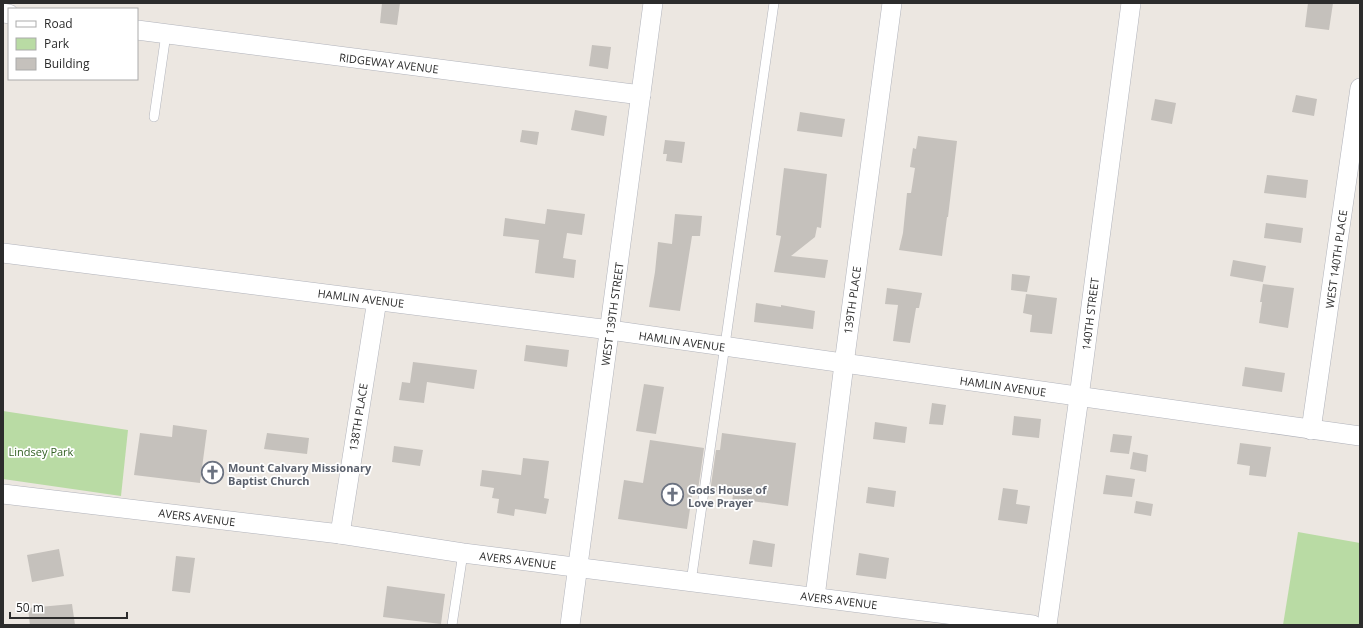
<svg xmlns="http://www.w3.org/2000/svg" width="1363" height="628" viewBox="0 0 1363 628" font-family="'Open Sans',sans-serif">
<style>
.green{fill:#b9dba4}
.building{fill:#c5c1bc}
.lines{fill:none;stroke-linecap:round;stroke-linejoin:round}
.lane-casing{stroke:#b1b3bb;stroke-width:10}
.street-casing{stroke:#b1b3bb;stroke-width:20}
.lane{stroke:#fff;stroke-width:9}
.street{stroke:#fff;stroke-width:19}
.labels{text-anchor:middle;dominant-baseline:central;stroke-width:3.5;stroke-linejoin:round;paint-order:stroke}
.street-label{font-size:11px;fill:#2c2c2c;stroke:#fff}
.park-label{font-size:11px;fill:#336124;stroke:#fff}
.worship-label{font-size:11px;font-weight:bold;fill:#5b616d;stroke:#fff;text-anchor:start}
</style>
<rect width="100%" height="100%" fill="#ece7e1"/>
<g class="green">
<polygon points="3,411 128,430 121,496 3,479"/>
<polygon points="1298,532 1360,543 1360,625 1283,625"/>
</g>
<g class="building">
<polygon points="382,3 400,3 397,25 380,23"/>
<polygon points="1308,3 1333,3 1329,30 1305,27"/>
<polygon points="592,45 611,47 608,69 589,66"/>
<polygon points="1296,95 1317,99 1314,116 1292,112"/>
<polygon points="1155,99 1176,103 1172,124 1151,120"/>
<polygon points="575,110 607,116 604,136 571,130"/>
<polygon points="800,112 845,119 842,137 797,131"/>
<polygon points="522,130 539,132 537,145 520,142"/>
<polygon points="918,136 957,141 948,217 947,217 942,256 899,250 903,233 907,193 911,193 915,168 910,167 913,148 916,149"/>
<polygon points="665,140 685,142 682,163 666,161 667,154 663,154"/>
<polygon points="784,168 827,174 821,228 817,227 815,237 791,256 828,260 825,278 774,272 781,236 776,235"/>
<polygon points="1267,175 1308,180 1306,198 1264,193"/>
<polygon points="547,209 585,214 582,235 567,233 563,258 576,260 574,278 535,273 539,240 503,236 505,218 545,224"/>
<polygon points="675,214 702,216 700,236 692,236 680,311 649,307 655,272 658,242 672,244"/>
<polygon points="1266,223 1303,228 1301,243 1264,238"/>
<polygon points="1233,260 1266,266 1263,282 1230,276"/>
<polygon points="1012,274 1030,276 1027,292 1011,290"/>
<polygon points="1263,284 1294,288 1288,328 1259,323 1262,302 1260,302"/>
<polygon points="887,288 922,293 919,308 916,308 910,343 893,341 898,305 885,304"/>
<polygon points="1026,294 1057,298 1052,334 1030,332 1032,315 1023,313"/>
<polygon points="756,303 781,307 781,305 815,311 813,329 754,322"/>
<polygon points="526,345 569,350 567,367 524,361"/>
<polygon points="413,362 477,370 474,389 427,382 424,403 399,400 402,382 410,383"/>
<polygon points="1245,367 1285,373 1282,392 1242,386"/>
<polygon points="644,384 664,387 656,434 636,431"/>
<polygon points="932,403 946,405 943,425 929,424"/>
<polygon points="1014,416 1041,419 1039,438 1012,435"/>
<polygon points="875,422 907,427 905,443 873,439"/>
<polygon points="173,425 207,430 200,483 134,475 140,433 172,437"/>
<polygon points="267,433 309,438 307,454 264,449"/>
<polygon points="722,433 796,443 788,506 745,500 744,503 732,502 733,495 710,492 716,450 720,450"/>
<polygon points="1113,434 1132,436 1129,454 1110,452"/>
<polygon points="650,440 704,448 698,490 693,489 687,529 618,519 624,480 643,483"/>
<polygon points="1240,443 1271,447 1266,477 1249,475 1250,466 1237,464"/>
<polygon points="394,446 423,450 420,466 392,462"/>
<polygon points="1133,452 1148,455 1146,472 1130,469"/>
<polygon points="523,458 549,461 544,498 549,499 546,514 515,509 514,516 497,513 499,499 492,498 494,488 480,486 482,470 521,475"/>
<polygon points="1106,475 1135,479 1132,497 1103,494"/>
<polygon points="868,487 896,491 894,507 866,503"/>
<polygon points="1003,488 1018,490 1016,504 1030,506 1027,524 998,520"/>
<polygon points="1136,501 1153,504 1151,516 1134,513"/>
<polygon points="753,540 775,544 772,567 749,564"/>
<polygon points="59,549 64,576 32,582 27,555"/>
<polygon points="859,553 889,558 886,579 856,575"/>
<polygon points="176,556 195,558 190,593 172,591"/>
<polygon points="387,586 445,594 441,624 383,617"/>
<polygon points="72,604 75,625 30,625 28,608"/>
</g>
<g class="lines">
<defs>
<g id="lane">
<polyline points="154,117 166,34"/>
<polyline points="691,582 774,3"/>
<polyline points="452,625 463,553"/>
</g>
<g id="street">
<polyline points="3,13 9,14"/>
<polyline points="137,30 641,95"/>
<polyline points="3,253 610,330 1360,436"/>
<polyline points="1311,430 1360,88"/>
<polyline points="3,494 340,534 463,553 1033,625"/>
<polyline points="340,534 377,300"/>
<polyline points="815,597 844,364 892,3"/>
<polyline points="570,625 653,3"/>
<polyline points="1047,625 1079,397 1131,3"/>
</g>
</defs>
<use href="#lane" class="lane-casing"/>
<use href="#street" class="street-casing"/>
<use href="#lane" class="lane"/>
<use href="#street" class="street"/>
</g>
<defs>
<symbol id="church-ring" viewBox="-11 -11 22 22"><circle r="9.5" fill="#fff" stroke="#6b7280" stroke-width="1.5"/><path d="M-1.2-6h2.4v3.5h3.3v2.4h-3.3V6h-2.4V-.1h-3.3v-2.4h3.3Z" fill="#6b7280"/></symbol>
</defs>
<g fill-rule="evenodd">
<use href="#church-ring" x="200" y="460" width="25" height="25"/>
<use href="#church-ring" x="660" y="482" width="25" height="25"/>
</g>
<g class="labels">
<g class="street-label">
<text transform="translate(389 63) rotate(7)">RIDGEWAY AVENUE</text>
<text transform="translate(1336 259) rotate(-82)">WEST 140TH PLACE</text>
<text transform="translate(361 298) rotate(7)">HAMLIN AVENUE</text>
<text transform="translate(852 300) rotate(-82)">139TH PLACE</text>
<text transform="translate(612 314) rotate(-82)">WEST 139TH STREET</text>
<text transform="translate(1090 314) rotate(-83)">140TH STREET</text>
<text transform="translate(682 341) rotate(8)">HAMLIN AVENUE</text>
<text transform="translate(1003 386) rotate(8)">HAMLIN AVENUE</text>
<text transform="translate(358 417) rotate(-81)">138TH PLACE</text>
<text transform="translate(197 517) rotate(7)">AVERS AVENUE</text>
<text transform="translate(518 560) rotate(7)">AVERS AVENUE</text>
<text transform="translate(839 600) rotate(7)">AVERS AVENUE</text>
</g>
<g class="park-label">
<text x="41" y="451">Lindsey Park</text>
</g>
<g class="worship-label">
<text x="228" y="467">Mount Calvary Missionary<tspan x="228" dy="13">Baptist Church</tspan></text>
<text x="688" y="489">Gods House of<tspan x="688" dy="13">Love Prayer</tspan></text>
</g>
</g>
<rect width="1363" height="628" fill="none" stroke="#2c2c2c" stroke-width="8"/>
<rect x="8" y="8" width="130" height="72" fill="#ffffff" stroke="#ababab"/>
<rect x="16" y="21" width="20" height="6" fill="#ffffff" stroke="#ababab"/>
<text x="44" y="28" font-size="12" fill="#2c2c2c">Road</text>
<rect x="16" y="38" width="20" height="12" fill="#b9dba4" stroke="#ababab"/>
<text x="44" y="48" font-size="12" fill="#2c2c2c">Park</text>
<rect x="16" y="58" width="20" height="12" fill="#c5c1bc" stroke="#ababab"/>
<text x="44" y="68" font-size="12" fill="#2c2c2c">Building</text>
<path d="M10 612v6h117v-6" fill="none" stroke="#2c2c2c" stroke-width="2"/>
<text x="16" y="612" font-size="12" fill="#2c2c2c" stroke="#ffffff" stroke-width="3" paint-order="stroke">50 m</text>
</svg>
